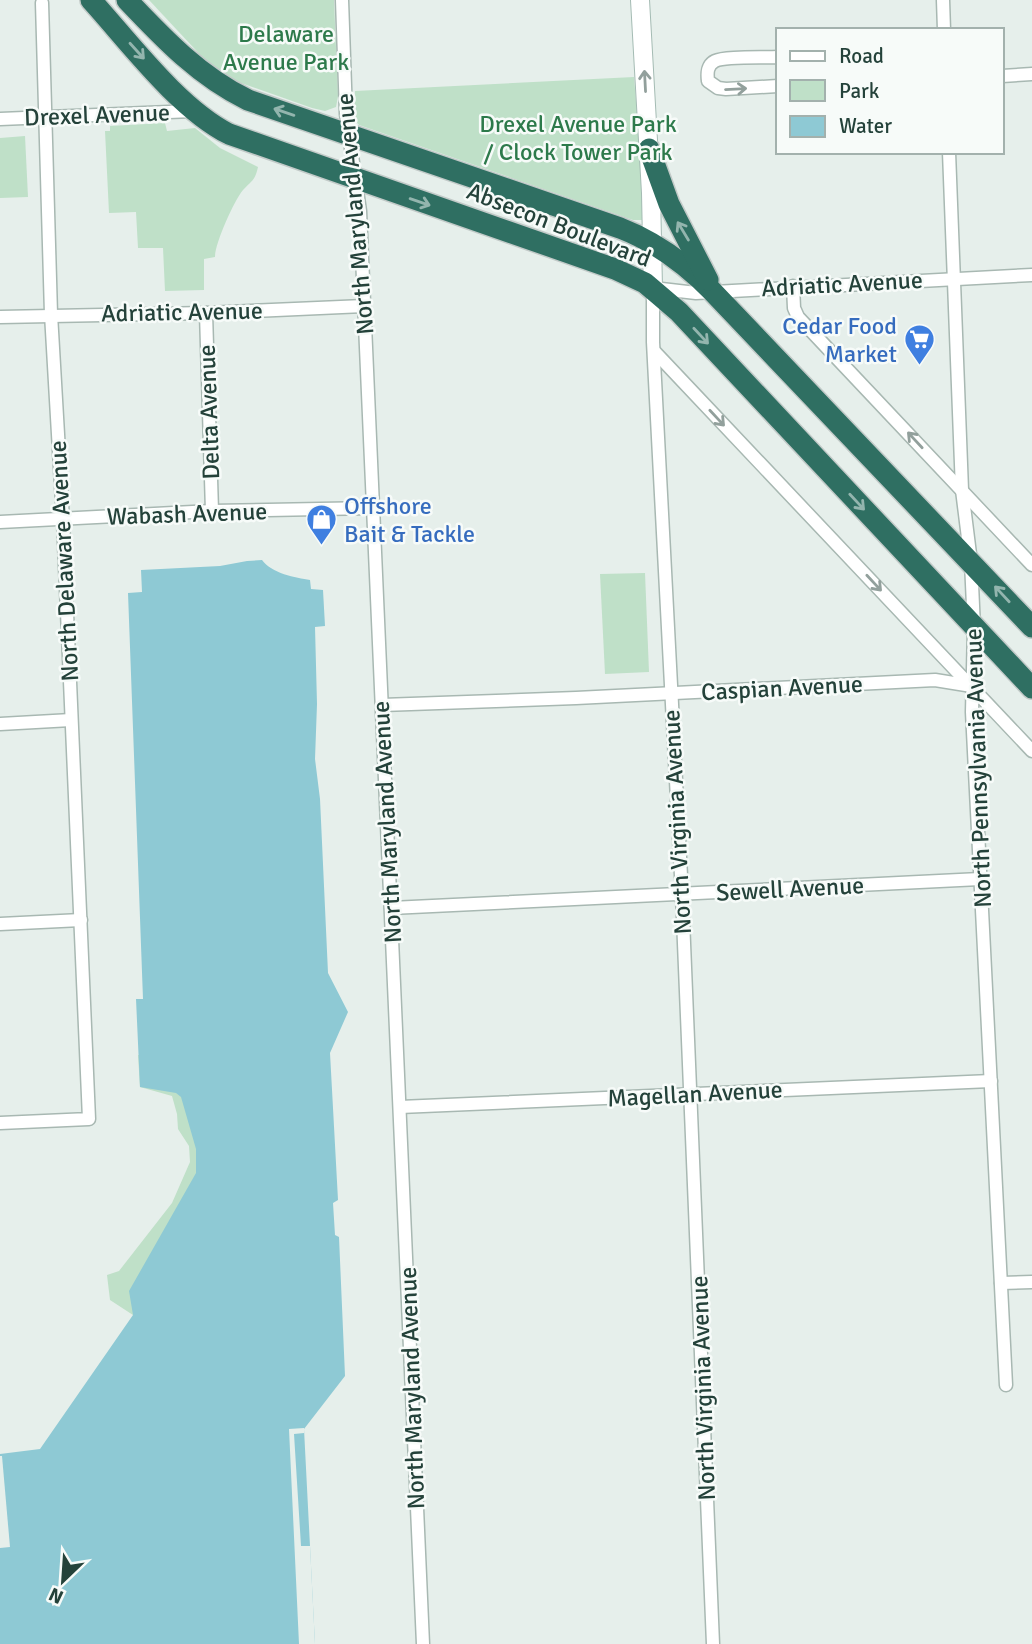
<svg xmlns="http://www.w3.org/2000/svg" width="1032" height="1644" viewBox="0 0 1032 1644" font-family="Signika,sans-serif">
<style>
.green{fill:#bfe0c8}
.water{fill:#8ec9d4}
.pier{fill:#e6efeb}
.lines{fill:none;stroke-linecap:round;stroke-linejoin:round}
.street-casing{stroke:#a8b8b2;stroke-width:15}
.secondary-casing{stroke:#a4bbb3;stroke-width:20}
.highway-casing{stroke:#c2cac8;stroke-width:24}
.street{stroke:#fff;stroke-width:12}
.secondary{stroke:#fff;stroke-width:18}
.highway{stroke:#2f6f62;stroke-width:21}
.oneway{stroke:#93b5ae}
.oneway2{stroke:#92a09c}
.labels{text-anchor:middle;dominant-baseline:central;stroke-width:5;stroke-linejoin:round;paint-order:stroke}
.park-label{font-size:24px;fill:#2d7a4b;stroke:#f7fbf9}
.street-label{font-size:24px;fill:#24423a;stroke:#f7fbf9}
.shop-label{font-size:24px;fill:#366cbe;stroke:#f7fbf9;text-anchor:end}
</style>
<rect width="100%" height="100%" fill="#e6efeb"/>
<g class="green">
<polygon points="149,0 334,0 338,96 336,107 325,111 312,108 238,82 205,60"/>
<polygon points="634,77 645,212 643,220 633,220 359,125 354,119 355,91"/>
<path d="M165,123l2,8 28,-3 25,20 38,19c-3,14 -6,13 -15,23 -9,11 -28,53 -28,67l-11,2v31l-39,1 -2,-43h-25l-2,-36 -27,1 -4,-82h5v-5z"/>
<polygon points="25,136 28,197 0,198 0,138"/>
<polygon points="645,573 649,672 605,674 600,574"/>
<polygon points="138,1055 155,1057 221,1143 133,1315 110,1300 107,1275 119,1271 172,1203 190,1162 189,1146 178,1129 177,1114 172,1096 140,1087"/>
</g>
<path class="water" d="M262,560c9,13 34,18 48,20l1,9 12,1 2,36 -10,1 2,77 -2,55 5,40 8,174 20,39 -18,41 8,147 -5,3 2,32 4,2 6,139 -41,53 11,215h-315v-190l40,-5 93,-134 -4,-24 67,-118v-24l-15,-52 -5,-4 -36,-6 -4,-88h7l-15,-406 14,-1 -1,-22 79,-4 27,-5z"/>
<g class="pier">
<polygon points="304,1428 304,1433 294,1434 301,1546 310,1546 315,1644 299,1644 289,1429"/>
<polygon points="0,1456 2,1456 10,1547 0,1548"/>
</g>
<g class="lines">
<defs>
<g id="street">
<polyline points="342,0 346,114 360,211 423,1644"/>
<polyline points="943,0 944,30"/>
<path d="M778,57c-13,1 -53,-1 -63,4 -8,4 -8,12 -7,20l10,7 8,1 52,-3"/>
<polyline points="1002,76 1032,74"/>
<polyline points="0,119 193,111"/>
<polyline points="949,152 962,490 971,562 974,628 972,712 1006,1385"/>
<polyline points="793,286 794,308 798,317 1032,565"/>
<polyline points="206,313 212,511"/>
<polyline points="0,317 206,313 364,306"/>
<polyline points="654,351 1032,751"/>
<polyline points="0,522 212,511 373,508"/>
<polyline points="382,705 576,698 935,680 972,686"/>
<polyline points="0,724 71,720"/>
<polyline points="391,908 980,879"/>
<polyline points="0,924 81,920"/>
<polyline points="400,1107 991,1081"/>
<polyline points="0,1123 89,1119 63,520 51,314 42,3"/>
<polyline points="1001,1283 1032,1282"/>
<polyline points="713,1644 682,895 653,342 653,288 696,293 1032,275"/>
</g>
<polyline id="secondary" points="640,0 651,193 653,288"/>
<g id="highway">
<path d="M91,0c39,43 87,108 138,134l386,135 30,14 34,29 353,376"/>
<path d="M127,0c37,39 72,76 121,100l372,128c36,14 66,36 93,64l319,335"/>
<polyline points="649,149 669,204 708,280"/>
</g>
</defs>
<use href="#street" class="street-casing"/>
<use href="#secondary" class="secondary-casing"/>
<use href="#highway" class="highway-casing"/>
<use href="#street" class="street"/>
<use href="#secondary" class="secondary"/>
<use href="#highway" class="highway"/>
</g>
<defs><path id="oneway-shaft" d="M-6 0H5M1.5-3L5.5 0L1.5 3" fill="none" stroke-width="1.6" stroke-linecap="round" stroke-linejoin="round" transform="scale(1.75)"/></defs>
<g class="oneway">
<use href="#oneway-shaft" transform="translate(137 51) rotate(48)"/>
<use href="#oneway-shaft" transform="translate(284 112) rotate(-161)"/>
<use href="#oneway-shaft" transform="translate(420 202) rotate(19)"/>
<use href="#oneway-shaft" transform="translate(683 231) rotate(-121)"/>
<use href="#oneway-shaft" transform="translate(701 336) rotate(47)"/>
<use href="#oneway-shaft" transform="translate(857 502) rotate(47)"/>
<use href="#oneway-shaft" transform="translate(1002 594) rotate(-133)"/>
</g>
<g class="oneway2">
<use href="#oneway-shaft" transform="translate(645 81) rotate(-93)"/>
<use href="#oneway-shaft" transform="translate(736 89) rotate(-3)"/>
<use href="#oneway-shaft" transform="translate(717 418) rotate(47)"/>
<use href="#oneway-shaft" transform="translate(915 440) rotate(-133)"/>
<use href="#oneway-shaft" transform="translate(874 583) rotate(47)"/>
</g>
<defs>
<symbol id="supermarket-pin" viewBox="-11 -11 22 30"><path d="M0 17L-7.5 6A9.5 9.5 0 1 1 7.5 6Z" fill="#3f7fe0" stroke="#f7fbf9"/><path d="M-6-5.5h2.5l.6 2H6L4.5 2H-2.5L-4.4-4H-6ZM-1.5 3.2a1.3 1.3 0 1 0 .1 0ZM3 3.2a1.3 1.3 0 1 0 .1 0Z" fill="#fff"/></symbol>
<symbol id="shop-pin" viewBox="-11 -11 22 30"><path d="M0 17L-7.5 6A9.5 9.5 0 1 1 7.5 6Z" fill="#3f7fe0" stroke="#f7fbf9"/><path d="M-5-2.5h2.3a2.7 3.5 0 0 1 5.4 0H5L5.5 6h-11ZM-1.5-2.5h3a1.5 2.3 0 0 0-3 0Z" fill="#fff"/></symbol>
</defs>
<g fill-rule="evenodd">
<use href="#supermarket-pin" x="902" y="322" width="35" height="47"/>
<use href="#shop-pin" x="304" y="502" width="35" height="47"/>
</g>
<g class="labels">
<g class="park-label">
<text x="286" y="34">Delaware<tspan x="286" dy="28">Avenue Park</tspan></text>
<text x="578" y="124">Drexel Avenue Park<tspan x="578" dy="28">/ Clock Tower Park</tspan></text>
</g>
<g class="street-label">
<text transform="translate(97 115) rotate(-2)">Drexel Avenue</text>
<text transform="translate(355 214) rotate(-95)">North Maryland Avenue</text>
<text transform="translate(559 225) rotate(21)">Absecon Boulevard</text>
<text transform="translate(842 284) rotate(-3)">Adriatic Avenue</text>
<text transform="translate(182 312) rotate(-1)">Adriatic Avenue</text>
<text transform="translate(209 412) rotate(-92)">Delta Avenue</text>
<text transform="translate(187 514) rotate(-2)">Wabash Avenue</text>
<text transform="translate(64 561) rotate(-93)">North Delaware Avenue</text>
<text transform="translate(782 688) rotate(-3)">Caspian Avenue</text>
<text transform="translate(978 768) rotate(-92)">North Pennsylvania Avenue</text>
<text transform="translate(387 822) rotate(-93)">North Maryland Avenue</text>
<text transform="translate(677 822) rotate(-93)">North Virginia Avenue</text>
<text transform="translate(790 889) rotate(-3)">Sewell Avenue</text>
<text transform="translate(695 1094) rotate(-3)">Magellan Avenue</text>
<text transform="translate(412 1388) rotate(-92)">North Maryland Avenue</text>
<text transform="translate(703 1388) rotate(-92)">North Virginia Avenue</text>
</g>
<g class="shop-label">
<text x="897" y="326">Cedar Food<tspan x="897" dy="28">Market</tspan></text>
<text x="344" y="506" text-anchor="start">Offshore<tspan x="344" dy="28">Bait &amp; Tackle</tspan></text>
</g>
</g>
<rect x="776" y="28" width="228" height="126" fill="#f7fbf9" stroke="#a3b1ad" stroke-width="2"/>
<rect x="790" y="51" width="35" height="10" fill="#ffffff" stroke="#a3b1ad" stroke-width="2"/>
<text x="839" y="63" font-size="21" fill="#24423a">Road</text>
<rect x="790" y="80" width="35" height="21" fill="#bfe0c8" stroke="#a3b1ad" stroke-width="2"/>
<text x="839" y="98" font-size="21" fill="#24423a">Park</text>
<rect x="790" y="116" width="35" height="21" fill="#8ec9d4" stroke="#a3b1ad" stroke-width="2"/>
<text x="839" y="133" font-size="21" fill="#24423a">Water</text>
<g transform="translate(63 1581) rotate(205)" stroke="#f7fbf9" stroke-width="5" paint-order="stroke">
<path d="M0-5L12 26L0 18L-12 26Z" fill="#24423a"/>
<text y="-10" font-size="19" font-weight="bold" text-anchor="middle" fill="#24423a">N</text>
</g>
</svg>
